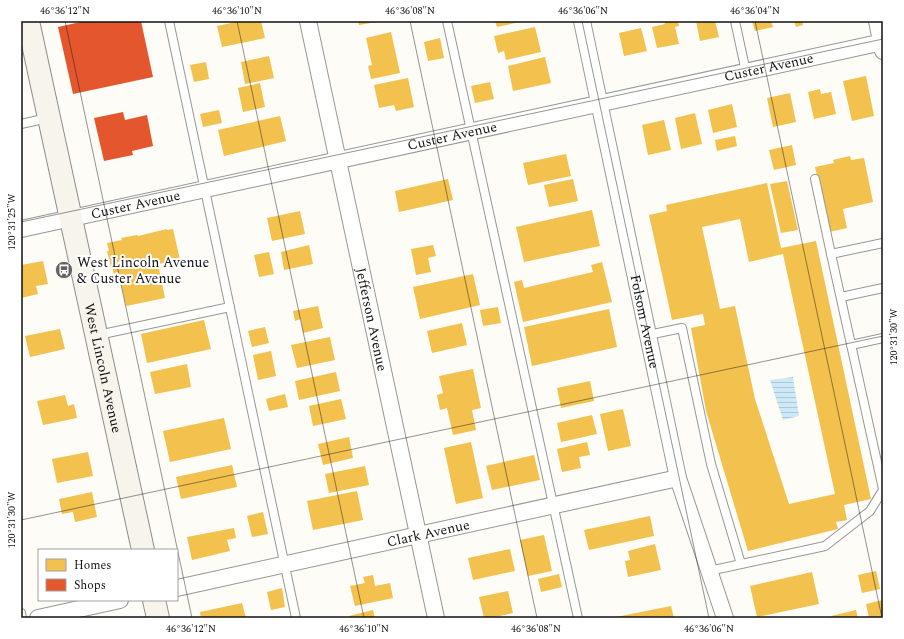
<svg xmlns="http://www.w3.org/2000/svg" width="904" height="639" viewBox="0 0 904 639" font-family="Spectral,serif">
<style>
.water{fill:url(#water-rules)}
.homes{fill:#f2c14e;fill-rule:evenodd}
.shops{fill:#e4572e}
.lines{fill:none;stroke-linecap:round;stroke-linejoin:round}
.service-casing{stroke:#979795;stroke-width:10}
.minor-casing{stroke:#979795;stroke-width:18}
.secondary-casing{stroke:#8e8d8b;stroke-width:24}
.service{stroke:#fffffe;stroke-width:8}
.minor{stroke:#fffffe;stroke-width:16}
.secondary{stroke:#f6f4eb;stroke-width:22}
.ticks{fill:none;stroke:#111;stroke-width:1;stroke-opacity:0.45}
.labels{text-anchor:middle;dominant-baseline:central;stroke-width:4;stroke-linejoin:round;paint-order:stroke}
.street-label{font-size:14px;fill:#111;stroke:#fff}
.poi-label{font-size:14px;fill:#111;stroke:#fff;text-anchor:start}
.neatline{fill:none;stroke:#111;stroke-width:1.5}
.ticks-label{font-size:10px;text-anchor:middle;fill:#111}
</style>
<defs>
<pattern id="water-rules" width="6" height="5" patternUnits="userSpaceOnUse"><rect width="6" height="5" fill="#cde8f7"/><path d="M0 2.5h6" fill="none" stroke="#afc6d3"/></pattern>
</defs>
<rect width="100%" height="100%" fill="#fdfcf7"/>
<polygon class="water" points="793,377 799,416 783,420 770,380"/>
<g class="homes">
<polygon points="241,21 261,21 265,38 222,47 217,26"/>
<polygon points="358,21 376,21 376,22 359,25"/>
<polygon points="495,21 520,21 520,22 497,27"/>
<polygon points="664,21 678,21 679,26 675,27 679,44 657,48 652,27 665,24"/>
<polygon points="696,21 715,21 719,37 700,41"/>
<polygon points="752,21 771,21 773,27 755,31"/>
<polygon points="794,21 802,21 803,25 796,27"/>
<polygon points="535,27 541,52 506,60 504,51 498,53 494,36"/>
<polygon points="641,28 647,51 624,56 619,33"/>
<polygon points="391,32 400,73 371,79 368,66 372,65 366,38"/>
<polygon points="440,38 444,58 428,61 424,42"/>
<polygon points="269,56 274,78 245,84 241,62"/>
<polygon points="545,57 551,83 513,91 508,66"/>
<polygon points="206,62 209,79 194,82 190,65"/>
<polygon points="866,76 874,116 852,121 843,81"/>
<polygon points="408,78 414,107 396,111 394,105 379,108 374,85"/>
<polygon points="490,82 494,99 475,103 471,86"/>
<polygon points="260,83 265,107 243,112 238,88"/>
<polygon points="820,89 821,94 831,92 836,114 814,119 808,92"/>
<polygon points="790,93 796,122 773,127 767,98"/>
<polygon points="732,104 737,127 713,133 708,110"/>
<polygon points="219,110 222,123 203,127 200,114"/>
<polygon points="695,113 702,144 681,149 675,118"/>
<polygon points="280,116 286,141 224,156 218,130"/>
<polygon points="664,120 671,150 648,155 642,125"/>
<polygon points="735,136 737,146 717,151 715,140"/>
<polygon points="792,145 796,165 774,170 769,150"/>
<polygon points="566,154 571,176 528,185 523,163"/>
<polygon points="850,156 851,160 864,158 873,202 843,209 847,228 829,232 815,167 834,163 833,160"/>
<polygon points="448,179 453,200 399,212 395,191"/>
<polygon points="573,179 578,201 549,207 544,185"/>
<polygon points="787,181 798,230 781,233 770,184"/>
<path d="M767,183l14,65 35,-7 55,258 -27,6 3,15 -11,2 2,7 -90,22 -42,-140 -15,-83 14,-3 -2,-11 -31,6 -23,-105 18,-4 -1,-6zM740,219l9,43 34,-8 52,240 -46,10 -34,-105 -20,-93 -15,3 -18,-82z"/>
<polygon points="592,210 600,246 524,262 516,227"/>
<polygon points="300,211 305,234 272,241 267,218"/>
<polygon points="167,229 167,230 173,229 180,260 158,264 165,298 126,306 119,273 114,274 112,267 111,267 107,251 109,251 107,243 122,240 121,238 137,235 138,236"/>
<polygon points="309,245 313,264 284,270 281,252"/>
<polygon points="433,245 436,256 428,258 431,272 416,275 411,249"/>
<polygon points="269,252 274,274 259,277 254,255"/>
<polygon points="43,261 48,284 36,286 38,294 21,298 21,265"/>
<polygon points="602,262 612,302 523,322 514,282 522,280 524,288 593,272 591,265"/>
<polygon points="473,274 480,305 420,319 413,287"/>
<polygon points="318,306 323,328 303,333 301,319 295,321 293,311"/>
<polygon points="498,307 501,323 483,326 480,310"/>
<polygon points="609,309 617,347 532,366 524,327"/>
<polygon points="204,320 211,349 147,363 141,334"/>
<polygon points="462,323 467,345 432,353 427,331"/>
<polygon points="265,327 269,343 252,347 248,331"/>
<polygon points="60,329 65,349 30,357 25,336"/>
<polygon points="330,337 335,360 297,368 291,345"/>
<polygon points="271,351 276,376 258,380 253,355"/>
<polygon points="187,364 191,387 155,394 150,372"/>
<polygon points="473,369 481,408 472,410 476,430 453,435 447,408 440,410 437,395 443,393 439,376"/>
<polygon points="336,372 340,391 299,400 295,381"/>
<polygon points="590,381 594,401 561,408 557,388"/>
<polygon points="285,394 288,407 269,411 266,399"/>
<polygon points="65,395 68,406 74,404 77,418 43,425 37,401"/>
<polygon points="341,399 346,419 313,426 309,406"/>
<polygon points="623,409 631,446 608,451 600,414"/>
<polygon points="592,415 597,434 561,442 557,423"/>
<polygon points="224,418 231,449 170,462 163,431"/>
<polygon points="349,437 353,458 323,465 318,444"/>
<polygon points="471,442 483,498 456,504 444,448"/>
<polygon points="587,442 590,455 579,457 581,468 562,472 557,449"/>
<polygon points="88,452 93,476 57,483 52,459"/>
<polygon points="534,455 540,480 492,490 486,466"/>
<polygon points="232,465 237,487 181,499 176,477"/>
<polygon points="365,466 369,485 329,493 325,474"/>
<polygon points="357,491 363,520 313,530 307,501"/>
<polygon points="92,492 97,517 75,522 73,512 62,514 59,499"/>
<polygon points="263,512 268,534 252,537 247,516"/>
<polygon points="650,516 654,536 589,550 584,530"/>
<polygon points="234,528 236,538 227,540 230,551 192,560 187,537"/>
<polygon points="544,535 552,571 528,576 520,540"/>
<polygon points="655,544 661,570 628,577 625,561 630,560 628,551"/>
<polygon points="510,549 515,571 473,580 468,558"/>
<polygon points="876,571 880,589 862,593 858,575"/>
<polygon points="812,572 819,604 757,617 750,586"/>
<polygon points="559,574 562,587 541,592 538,579"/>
<polygon points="373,575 375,586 390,583 393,598 355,606 350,586 365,583 363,577"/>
<polygon points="282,588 285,607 271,610 267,592"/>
<polygon points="508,591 513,613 491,618 484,618 479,597"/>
<polygon points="883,600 883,618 869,618 866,604"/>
<polygon points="242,603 246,618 201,618 200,612"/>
<polygon points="671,606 674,618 616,618 616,617"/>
<polygon points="373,610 375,618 349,618 349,616"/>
<polygon points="856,610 858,618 832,618 831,616"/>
</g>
<g class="shops">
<polygon points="85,21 141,21 153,77 73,94 58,27"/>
<polygon points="123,112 125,120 147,115 153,146 132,151 133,155 104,161 94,118"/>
</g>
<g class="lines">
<defs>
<g id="service">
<polyline points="169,21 296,618"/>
<path d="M447,21c42,199 89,398 131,597"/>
<polyline points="735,21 746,72"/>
<polyline points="21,124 48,118"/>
<polyline points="815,179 831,254"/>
<polyline points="883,243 831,254 883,489"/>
<polyline points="841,297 883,288"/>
<polyline points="98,335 230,307"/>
<polyline points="648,335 682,328 711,464 741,564"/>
<polyline points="851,345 883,338"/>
<polyline points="709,571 825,546 870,511 883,490"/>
<polyline points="21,613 22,618"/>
</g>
<g id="minor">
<path id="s1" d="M308,21l128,597"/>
<path id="s2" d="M582,21l96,457 47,140"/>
<polyline points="877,21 883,51"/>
<path id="s3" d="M21,229l862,-187"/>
<path id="s4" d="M177,588l501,-110"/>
<polyline points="38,618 120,600"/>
</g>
<g id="secondary">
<path id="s5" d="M28,21l115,529"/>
<polyline points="154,600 158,618"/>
</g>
</defs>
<use href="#service" class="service-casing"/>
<use href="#minor" class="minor-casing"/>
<use href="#secondary" class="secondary-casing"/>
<use href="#service" class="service"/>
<use href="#minor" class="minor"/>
<use href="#secondary" class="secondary"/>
</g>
<path class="ticks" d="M65,21l127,597M237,21l127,597M410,21l127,597M582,21l127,597M755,21l127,597M21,222l862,-183M21,520l862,-184"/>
<defs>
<symbol id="bus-disc" viewBox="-11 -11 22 22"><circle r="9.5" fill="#646362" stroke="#fff"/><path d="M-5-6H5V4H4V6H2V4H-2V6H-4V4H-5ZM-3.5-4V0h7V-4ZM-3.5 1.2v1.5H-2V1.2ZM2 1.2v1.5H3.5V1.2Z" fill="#fff"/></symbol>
</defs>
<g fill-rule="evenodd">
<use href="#bus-disc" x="54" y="260" width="20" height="20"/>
</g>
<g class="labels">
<g class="street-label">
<text stroke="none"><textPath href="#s3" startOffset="765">Custer Avenue</textPath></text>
<text stroke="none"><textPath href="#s3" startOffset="441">Custer Avenue</textPath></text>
<text stroke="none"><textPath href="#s3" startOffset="117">Custer Avenue</textPath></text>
<text stroke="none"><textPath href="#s1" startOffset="305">Jefferson Avenue</textPath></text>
<text stroke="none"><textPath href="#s2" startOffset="307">Folsom Avenue</textPath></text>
<text stroke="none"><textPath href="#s5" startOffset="355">West Lincoln Avenue</textPath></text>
<text stroke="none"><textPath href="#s4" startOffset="257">Clark Avenue</textPath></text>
</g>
<g class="poi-label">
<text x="77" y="262">West Lincoln Avenue<tspan x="77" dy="16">&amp; Custer Avenue</tspan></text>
</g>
</g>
<rect width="904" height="639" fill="none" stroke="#ffffff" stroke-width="44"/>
<rect x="38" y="549" width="140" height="52" fill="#ffffff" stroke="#a0a0a0"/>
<rect x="46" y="559" width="20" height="12" fill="#f2c14e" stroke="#a0a0a0"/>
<text x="74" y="569" font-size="12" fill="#111111">Homes</text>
<rect x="46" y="579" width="20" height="12" fill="#e4572e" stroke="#a0a0a0"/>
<text x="74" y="589" font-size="12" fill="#111111">Shops</text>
<rect x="22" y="22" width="860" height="595" class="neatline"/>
<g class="ticks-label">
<text x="65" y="14">46°36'12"N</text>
<text x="237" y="14">46°36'10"N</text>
<text x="410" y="14">46°36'08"N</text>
<text x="583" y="14">46°36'06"N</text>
<text x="755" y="14">46°36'04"N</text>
<text transform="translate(11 222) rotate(-90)" y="4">120°31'25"W</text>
<text transform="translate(893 337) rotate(-90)" y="4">120°31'30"W</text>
<text transform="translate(11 520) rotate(-90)" y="4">120°31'30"W</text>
<text x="191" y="632">46°36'12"N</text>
<text x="364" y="632">46°36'10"N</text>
<text x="536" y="632">46°36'08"N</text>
<text x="709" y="632">46°36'06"N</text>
</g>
</svg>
